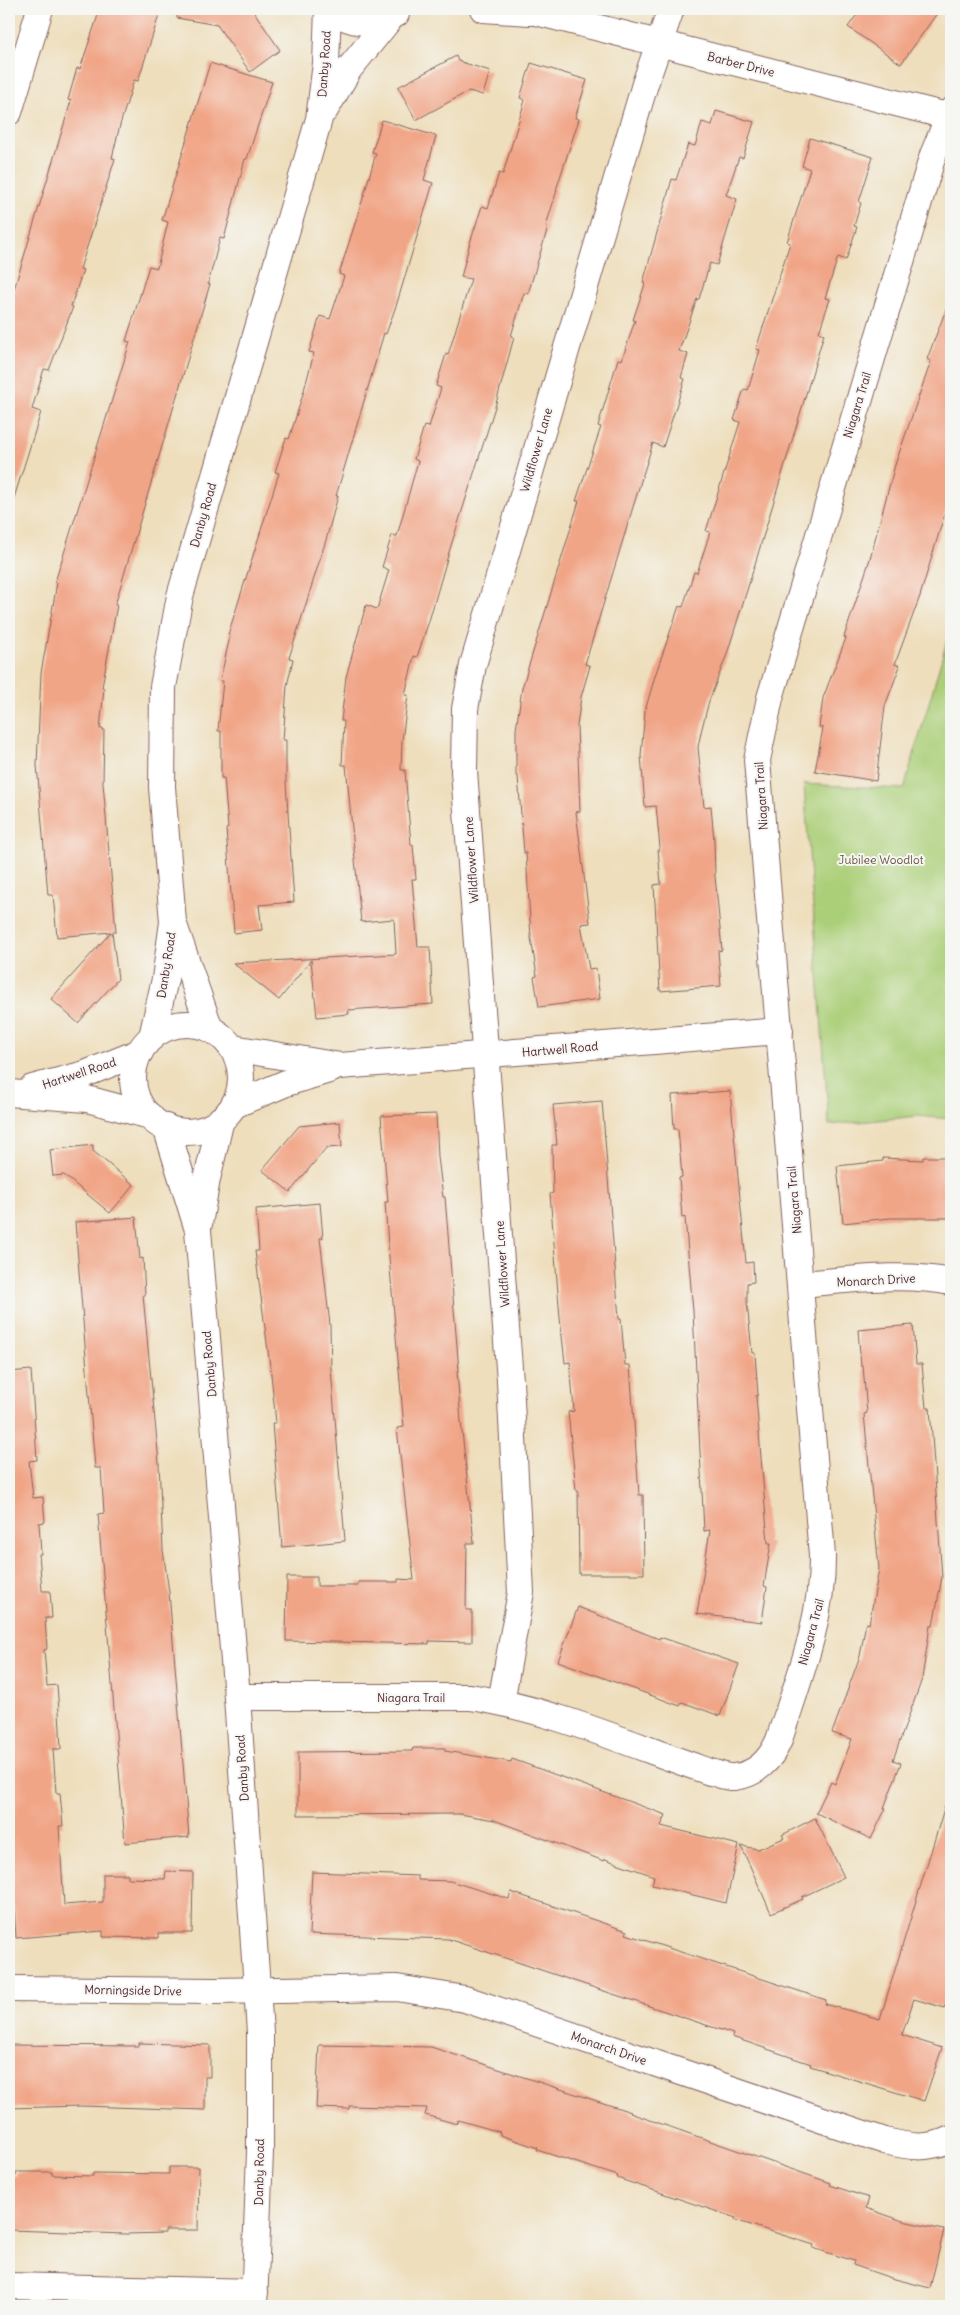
<svg xmlns="http://www.w3.org/2000/svg" width="960" height="2315" viewBox="0 0 960 2315" font-family="Delius,sans-serif">
<style>
.green{fill:#abcf78;stroke:#7a7752}
.building{fill:#f1a587}
.lines{fill:none;stroke-linecap:round;stroke-linejoin:round}
.minor-casing{stroke:#83625e;stroke-width:28}
.minor{stroke:#fff;stroke-width:26}
.labels{text-anchor:middle;dominant-baseline:central;stroke-width:4;stroke-linejoin:round;paint-order:stroke}
.street-label{font-size:12px;fill:#4a1f2b;stroke:#f6f6f2}
.park-label{font-size:12px;fill:#675442;stroke:#f6f6f2}
</style>
<rect width="100%" height="100%" fill="#f6f6f2"/>
<filter id="ink" filterUnits="userSpaceOnUse"><feTurbulence type="fractalNoise" baseFrequency=".02" numOctaves="2"/><feDisplacementMap in="SourceGraphic" scale="10" xChannelSelector="R" yChannelSelector="G"/><feConvolveMatrix kernelMatrix="1 2 1 2 8 2 1 2 1" color-interpolation-filters="sRGB"/></filter>
<filter id="wash" filterUnits="userSpaceOnUse"><feTurbulence type="fractalNoise" baseFrequency=".0096" numOctaves="4" result="noise"/><feDisplacementMap in="SourceGraphic" scale="20" xChannelSelector="R" yChannelSelector="G"/><feGaussianBlur stdDeviation="1.12" result="paint"/><feColorMatrix in="noise" values="0 0 0 0 0 0 0 0 0 0 0 0 0 0 0 0 0 1.4 0 .05"/><feComposite in="paint" operator="in"/></filter>
<g filter="url(#wash)">
<rect width="100%" height="100%" fill="#eedebc"/>
<polygon class="green" points="951,627 951,1119 918,1116 829,1125 804,784 904,789"/>
<g id="blocks">
<g class="building">
<polygon points="100,9 161,9 138,81 134,80 120,125 112,158 115,159 80,269 83,270 71,306 73,307 49,370 44,369 32,409 41,412 13,501 9,500 9,306 71,101 68,100 77,68 80,69"/>
<polygon points="178,9 252,9 280,50 250,72 217,25 177,18"/>
<polygon points="861,9 940,9 901,64 848,27"/>
<polygon points="456,56 458,61 490,71 483,95 469,91 416,120 398,87"/>
<polygon points="210,63 272,82 247,159 245,159 224,239 220,238 208,284 210,284 115,605 117,605 102,687 104,688 100,729 104,729 103,783 116,932 112,932 118,979 78,1023 51,999 111,932 57,937 53,895 48,895 37,765 41,673 57,583 55,582 130,342 126,341 149,266 157,268 168,222 162,220"/>
<polygon points="531,63 587,80 575,118 579,119 556,190 557,190 546,226 548,227 528,294 524,293 511,336 514,337 495,407 449,552 429,621 417,657 414,656 405,695 408,695 402,741 401,770 405,770 411,845 413,845 416,879 412,879 418,947 430,947 433,1004 348,1010 349,1014 317,1017 311,960 279,1000 233,963 396,954 394,919 361,922 346,765 342,765 344,721 341,721 346,677 366,605 377,609 389,570 382,567 392,535 397,536 418,461 414,459 424,426 429,427 441,388 436,386 446,354 448,355 471,279 461,277 469,246 482,206 488,208 499,173 503,174 525,100 520,98"/>
<polygon points="716,111 754,122 743,158 739,157 726,195 737,199 717,265 710,263 699,299 697,299 679,351 688,354 681,378 685,379 663,447 653,443 641,481 585,664 590,666 581,697 577,726 580,811 576,812 590,923 581,924 589,969 596,968 600,999 539,1007 534,977 537,976 531,938 526,853 524,853 518,776 516,776 516,730 522,688 579,501 576,501 601,427 598,426 618,359 622,360 635,320 633,320 645,284 643,283 672,179 676,180 688,144 695,146 702,122 712,125"/>
<polygon points="382,120 436,136 424,180 433,183 397,303 386,334 384,333 336,496 338,496 326,540 289,658 293,659 287,686 283,740 286,740 286,783 294,902 259,905 262,930 234,933 226,829 228,828 224,778 221,778 221,731 218,731 223,681 220,681 230,636 228,635 279,473 275,472 286,438 289,439 303,394 314,353 309,352 320,316 330,319 344,276 339,274 364,195 376,153 372,152"/>
<polygon points="810,138 873,157 859,202 861,203 854,226 857,227 846,260 838,257 825,298 830,299 819,332 824,334 749,584 727,654 709,701 701,732 698,747 704,807 711,806 714,840 715,876 722,950 718,951 721,986 660,991 654,885 661,884 658,849 660,848 656,806 645,807 641,755 645,711 655,676 679,606 683,607 694,572 697,573 710,532 706,531 740,422 734,420 744,389 748,390 760,350 756,349 790,243 787,242 810,169 802,166"/>
<polygon points="950,299 951,493 920,596 895,664 900,666 885,706 876,781 815,771 823,728 819,727 823,698 846,638 844,637 869,562 895,465 931,361 927,359"/>
<polygon points="730,1091 746,1263 753,1262 754,1282 747,1283 747,1302 752,1353 755,1353 758,1395 756,1396 768,1543 771,1543 764,1586 767,1587 762,1622 697,1614 710,1530 704,1531 693,1311 685,1217 682,1218 679,1178 682,1177 678,1129 674,1129 672,1095"/>
<polygon points="602,1101 619,1319 621,1319 625,1365 630,1365 639,1495 643,1495 644,1574 579,1574 578,1490 576,1490 568,1412 574,1411 570,1362 565,1363 560,1318 550,1194 553,1193 552,1145 557,1145 553,1105"/>
<polygon points="436,1114 438,1157 443,1197 445,1197 459,1371 457,1371 461,1422 474,1543 467,1543 466,1610 472,1610 472,1642 429,1641 429,1644 286,1641 287,1577 317,1577 317,1586 358,1586 358,1582 398,1582 398,1579 414,1580 397,1428 404,1427 388,1246 385,1202 388,1202 381,1116"/>
<polygon points="340,1122 342,1147 326,1148 290,1192 262,1170 299,1126"/>
<polygon points="93,1145 93,1151 134,1185 110,1213 64,1175 53,1176 50,1150"/>
<polygon points="923,1157 951,1157 951,1218 890,1218 843,1223 837,1166 883,1161 883,1158 923,1160"/>
<polygon points="320,1203 323,1238 320,1238 330,1325 331,1369 345,1541 282,1547 272,1423 276,1423 271,1374 255,1251 259,1251 256,1209"/>
<polygon points="136,1217 140,1259 143,1258 145,1295 143,1295 159,1463 163,1550 169,1592 189,1837 125,1843 98,1514 104,1513 101,1468 95,1468 75,1222"/>
<polygon points="913,1325 916,1364 922,1364 926,1408 930,1408 942,1577 933,1626 930,1626 922,1679 893,1760 901,1763 884,1808 886,1808 871,1839 816,1813 831,1782 835,1784 852,1739 832,1733 860,1656 866,1623 869,1624 879,1569 864,1414 867,1413 863,1366 861,1366 858,1330"/>
<polygon points="31,1370 37,1460 29,1461 33,1498 43,1497 45,1522 39,1523 41,1554 39,1554 42,1591 50,1591 52,1618 45,1618 47,1649 44,1650 47,1686 57,1685 59,1711 61,1749 53,1749 56,1793 60,1793 63,1826 59,1826 64,1905 103,1902 103,1874 128,1874 128,1878 165,1879 166,1871 193,1872 192,1933 159,1933 159,1938 103,1937 103,1931 16,1938 14,1906 10,1907 9,1896 9,1372"/>
<polygon points="578,1607 659,1639 660,1637 739,1664 720,1716 682,1702 680,1706 558,1661"/>
<polygon points="413,1748 445,1748 445,1751 511,1762 512,1759 666,1815 661,1826 739,1845 726,1903 652,1885 654,1876 605,1859 604,1861 494,1820 460,1814 298,1815 298,1752 412,1751"/>
<polygon points="947,1799 951,1800 951,1986 945,2008 914,1999 902,2035 942,2048 924,2101 810,2066 811,2064 732,2037 733,2034 448,1939 309,1934 312,1872 418,1876 418,1880 450,1881 509,1899 511,1892 627,1931 626,1934 826,2000 825,2004 880,2019"/>
<polygon points="815,1818 844,1877 802,1897 803,1899 771,1913 741,1846 758,1849 784,1838 782,1835"/>
<polygon points="139,2043 210,2045 210,2077 205,2077 205,2110 81,2106 9,2108 9,2045 139,2046"/>
<polygon points="319,2045 431,2047 631,2112 630,2113 831,2183 830,2185 869,2198 866,2208 903,2221 944,2230 930,2288 891,2278 853,2265 854,2261 813,2248 814,2245 735,2220 736,2218 617,2178 618,2176 537,2150 538,2148 500,2135 500,2132 458,2120 457,2124 425,2115 427,2108 349,2106 349,2109 316,2108"/>
<polygon points="169,2167 199,2167 198,2230 165,2230 165,2233 126,2234 9,2230 9,2176 16,2176 16,2172 52,2172 52,2175 93,2176 93,2173 169,2174"/>
</g>
</g>
</g>
<g filter="url(#ink)">
<use href="#blocks" fill-opacity="0" stroke="#83625e" stroke-width="1"/>
<g class="lines">
<defs>
<g id="minor">
<path d="M331,9c19,15 44,18 65,5"/>
<polyline points="483,9 530,12"/>
<polyline points="524,9 951,117"/>
<polyline points="325,110 349,69 392,16"/>
<polyline points="9,112 40,9"/>
<polyline points="175,928 210,1029"/>
<circle cx="187" cy="1078" r="54"/>
<polyline points="152,1037 165,979 173,922 162,787 163,687 180,596 319,119 326,63 328,9"/>
<polyline points="233,1048 340,1066 780,1031"/>
<polyline points="32,1088 85,1074 140,1052"/>
<polyline points="9,1093 87,1099 150,1116"/>
<polyline points="234,1105 286,1083 332,1069"/>
<polyline points="166,1127 198,1230 237,1697 260,2032 260,2152 254,2306"/>
<polyline points="199,1224 207,1179 221,1119"/>
<path d="M801,1284c50,-4 101,-12 150,-2"/>
<path d="M237,1697h233c81,12 162,48 240,75 7,1 17,6 24,5 22,-2 37,-18 45,-37 19,-60 44,-120 43,-184l-65,-796 13,-62 163,-543 18,-44"/>
<polyline points="501,1702 521,1592 510,1381 464,771 465,709 473,665 645,84 671,9"/>
<path d="M9,1989l205,2 183,-3 68,11 420,142c25,6 42,9 66,-2"/>
<polyline points="9,2286 255,2292"/>
</g>
</defs>
<use href="#minor" class="minor-casing"/>
<use href="#minor" class="minor"/>
</g>
</g>
<g class="labels">
<g class="street-label">
<text transform="translate(324 64) rotate(-86)">Danby Road</text>
<text transform="translate(741 64) rotate(14)">Barber Drive</text>
<text transform="translate(857 405) rotate(-73)">Niagara Trail</text>
<text transform="translate(536 450) rotate(-74)">Wildflower Lane</text>
<text transform="translate(203 515) rotate(-74)">Danby Road</text>
<text transform="translate(761 796) rotate(-94)">Niagara Trail</text>
<text transform="translate(471 860) rotate(-94)">Wildflower Lane</text>
<text transform="translate(166 965) rotate(-81)">Danby Road</text>
<text transform="translate(560 1049) rotate(-5)">Hartwell Road</text>
<text transform="translate(79 1073) rotate(-18)">Hartwell Road</text>
<text transform="translate(794 1200) rotate(-95)">Niagara Trail</text>
<text transform="translate(502 1264) rotate(-94)">Wildflower Lane</text>
<text transform="translate(876 1280) rotate(-3)">Monarch Drive</text>
<text transform="translate(209 1364) rotate(-95)">Danby Road</text>
<text transform="translate(811 1632) rotate(-75)">Niagara Trail</text>
<text x="411" y="1697">Niagara Trail</text>
<text transform="translate(242 1768) rotate(-94)">Danby Road</text>
<text transform="translate(133 1990) rotate(1)">Morningside Drive</text>
<text transform="translate(609 2048) rotate(19)">Monarch Drive</text>
<text transform="translate(259 2172) rotate(-89)">Danby Road</text>
</g>
<g class="park-label">
<text x="881" y="859">Jubilee Woodlot</text>
</g>
</g>
<rect width="960" height="2315" fill="none" stroke="#f6f6f2" stroke-width="30"/>
</svg>
